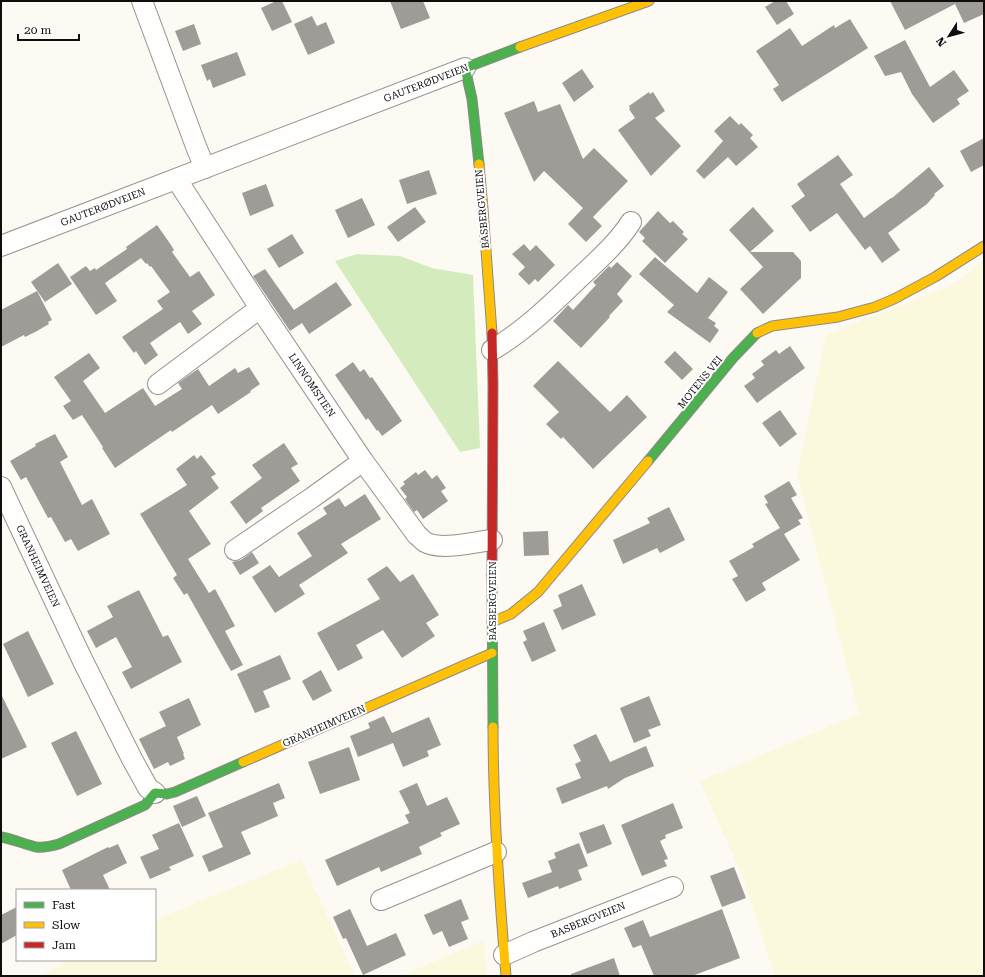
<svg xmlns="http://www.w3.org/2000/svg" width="985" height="977" viewBox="0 0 985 977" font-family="'Roboto Serif',serif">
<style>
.farmland{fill:#faf8dd}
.forest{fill:#d4ecbd}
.building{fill:#9f9c98}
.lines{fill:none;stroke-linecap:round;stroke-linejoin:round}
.street-casing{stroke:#959491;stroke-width:22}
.fast-casing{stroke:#8c8b87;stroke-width:11}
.slow-casing{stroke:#8c8b87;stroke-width:11}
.jam-casing{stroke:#8c8b87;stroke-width:11}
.street{stroke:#fffefd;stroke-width:20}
.fast{stroke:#4caf50;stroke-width:9}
.slow{stroke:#ffc107;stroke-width:9}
.jam{stroke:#c62828;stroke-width:9}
.labels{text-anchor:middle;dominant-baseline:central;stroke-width:4;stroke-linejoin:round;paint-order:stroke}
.street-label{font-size:10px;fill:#0e0e0e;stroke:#fff}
</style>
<rect width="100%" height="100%" fill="#fcfaf2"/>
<g class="farmland">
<polygon points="984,260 984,976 775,976 742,875 700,781 859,714 797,474 826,335 953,285"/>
<polygon points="301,860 355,976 41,976 69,960 155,960 155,920"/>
<polygon points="484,940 487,976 401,976"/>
</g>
<polygon class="forest" points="357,254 400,256 432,268 473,275 480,448 460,452 335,261"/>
<g class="building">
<polygon points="276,1 282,1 292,22 272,31 261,8"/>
<polygon points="390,1 423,1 430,18 401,29"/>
<polygon points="775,1 786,1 794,14 777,25 765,7"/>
<polygon points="890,1 984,1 984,14 964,23 955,4 905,30"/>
<polygon points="312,16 317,26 326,22 335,43 308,55 294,24"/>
<polygon points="850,19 868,48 782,102 773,89 779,85 756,51 790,28 802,46 834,25 835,28"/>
<polygon points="194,24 201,44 183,51 175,31"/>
<polygon points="905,40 930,87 954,70 969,91 957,99 960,104 933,123 912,94 901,72 885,76 874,56"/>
<polygon points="237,52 246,75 213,88 210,79 207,81 201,65"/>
<polygon points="582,69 594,87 574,102 562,83"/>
<polygon points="649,92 650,94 653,92 665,111 655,118 681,146 651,176 618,130 635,118 629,109 630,108 629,106"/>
<polygon points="534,101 538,112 560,104 583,159 594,148 628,181 593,217 602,226 586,242 568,224 583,208 544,171 534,182 504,113"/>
<polygon points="730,116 739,125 741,123 753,135 750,138 758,147 736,166 728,157 704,179 696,171 723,141 714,131"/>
<polygon points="984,138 984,165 971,172 960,151"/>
<polygon points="838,155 853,175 840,184 864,218 891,198 892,198 929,167 944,186 934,194 935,195 927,204 888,233 900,250 882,263 870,246 865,250 837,213 810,232 791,206 805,196 797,184"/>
<polygon points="429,170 437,194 407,204 399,180"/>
<polygon points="266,184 274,206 250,216 242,193"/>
<polygon points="362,198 375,225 348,238 335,210"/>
<polygon points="415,207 426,222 398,242 387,227"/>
<polygon points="753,207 774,231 750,252 793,252 801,261 801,278 763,314 740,289 763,267 729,230"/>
<polygon points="658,211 670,223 673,221 684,232 682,234 688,239 665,263 642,241 645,238 639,232"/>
<polygon points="157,225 171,245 174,250 172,252 190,277 199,271 215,295 192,311 202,324 188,334 180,322 150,343 158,355 145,365 136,351 134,353 122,337 163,309 157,301 170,292 151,266 150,267 147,263 146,264 141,258 105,283 117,301 96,315 70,277 86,266 90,271 95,268 96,270 127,249 126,247"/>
<polygon points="292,234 304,253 279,268 267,249"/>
<polygon points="524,244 530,251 536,245 555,265 538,282 535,279 529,285 518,274 525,267 512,254"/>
<polygon points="655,257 697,293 709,277 728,292 708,318 716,323 714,326 719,330 710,343 667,312 674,305 639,274"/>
<polygon points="617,262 632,276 617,294 623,301 609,316 610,317 581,348 553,321 568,305 573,310 596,285 593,282 609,266 611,268"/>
<polygon points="58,263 72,284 45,302 31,282"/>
<polygon points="265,269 294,310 336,282 352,305 309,334 302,323 290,331 253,276"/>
<polygon points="37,291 52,320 48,322 49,324 37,331 25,337 24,335 1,347 1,310"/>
<polygon points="790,346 805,368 757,403 744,386 755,378 752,374 764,365 761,361 776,350 779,354"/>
<polygon points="675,351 693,369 682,380 664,362"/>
<polygon points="89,353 100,368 83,381 105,413 143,388 155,406 182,389 178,383 198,369 209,386 235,368 238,373 249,367 260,384 250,391 251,392 218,414 212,405 172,432 171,430 115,468 102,448 103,447 82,415 73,420 63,406 71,401 54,377"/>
<polygon points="558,361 610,412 627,395 647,417 593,469 563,437 561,439 546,424 559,412 533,386"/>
<polygon points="353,362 360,372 364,369 370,378 372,377 402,421 382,436 378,430 377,431 368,418 366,420 335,375"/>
<polygon points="780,410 797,434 780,447 762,423"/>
<polygon points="55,434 68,457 60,462 82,505 92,499 110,534 78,551 71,539 65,542 51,517 48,518 26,477 21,480 10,461 36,446 35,444"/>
<polygon points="284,443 298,464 291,468 300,481 261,508 263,511 246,524 230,502 262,478 252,465"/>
<polygon points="194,455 197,459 201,455 216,474 211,477 219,488 189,511 211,544 188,559 209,593 215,589 235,626 225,631 243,665 231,671 187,593 184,595 173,578 177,575 140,514 187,485 176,469"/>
<polygon points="425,470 432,479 437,475 446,488 441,491 448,501 423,519 417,510 414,512 405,499 407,497 400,488 405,484 403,482 416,472 418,475"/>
<polygon points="789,481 797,495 791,498 803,518 798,520 801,524 784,534 800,560 762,583 766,590 746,602 732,579 738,576 729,561 754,547 752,544 780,528 765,504 768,503 764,496"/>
<polygon points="365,494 381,519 341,544 348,553 299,585 305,594 275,613 252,577 270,565 279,577 312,556 297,533 327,514 323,508 339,498 345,507"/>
<polygon points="669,507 685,540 660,553 657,548 623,564 613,540 650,523 647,518"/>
<polygon points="548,531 549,555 524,556 523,532"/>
<polygon points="252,552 259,563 240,575 232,562 241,560"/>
<polygon points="387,566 400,582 413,574 439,615 426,623 435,636 402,658 383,630 356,645 363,658 338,671 317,633 380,599 367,579"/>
<polygon points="582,584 596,615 562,630 553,610 562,606 558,595"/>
<polygon points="139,590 163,637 168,635 182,662 131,689 122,672 132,667 116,637 96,648 87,631 113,617 107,606"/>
<polygon points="544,622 556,651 532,662 523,642 527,640 523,631"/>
<polygon points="28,631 54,684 28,697 3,644"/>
<polygon points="280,655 291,679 263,691 270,707 255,713 237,674"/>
<polygon points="321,670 332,691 313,701 302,681"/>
<polygon points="1,694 27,747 1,759"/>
<polygon points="649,696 661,725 648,730 651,736 634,743 620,708"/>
<polygon points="189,698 201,725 177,737 184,754 183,754 185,759 170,766 168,762 154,769 139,739 166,726 159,712"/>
<polygon points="384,716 392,733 429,717 441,745 427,751 429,756 403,767 393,743 358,757 350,736 370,728 368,723"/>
<polygon points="76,731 102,784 77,796 51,743"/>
<polygon points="596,734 610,762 646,746 654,766 625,778 608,789 607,786 562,804 556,788 581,778 575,764 581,761 573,745"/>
<polygon points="349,747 360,780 320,794 308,762"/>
<polygon points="279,783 285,798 273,803 278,816 241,832 251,854 209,872 202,856 223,847 208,813"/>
<polygon points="417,783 427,806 447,797 460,824 440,833 442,836 419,847 422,854 381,872 379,867 337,886 325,860 409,823 405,815 410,813 399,791"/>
<polygon points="197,796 206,816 182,827 173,806"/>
<polygon points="673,803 683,828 665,835 666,838 660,841 668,859 664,860 667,866 642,876 621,825"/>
<polygon points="179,823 194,856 169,867 171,870 150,879 140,857 159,849 152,835"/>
<polygon points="604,824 612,844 587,854 579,833"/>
<polygon points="579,843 588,866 578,870 582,880 559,889 558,886 528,898 522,883 552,872 548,861 556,858 554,853"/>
<polygon points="118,844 127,863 103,875 110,890 71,890 62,870 108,847 109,848"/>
<polygon points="734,867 746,898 722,907 710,876"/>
<polygon points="461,899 469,919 461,922 468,939 449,947 442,931 433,935 424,915"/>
<polygon points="17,907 17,935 1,944 1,915"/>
<polygon points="350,909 367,946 396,933 406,955 363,975 346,938 343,939 333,917"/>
<polygon points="722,909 740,958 692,976 654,976 641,945 633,948 624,928 643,920 650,937"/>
<polygon points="614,958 620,976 571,976 571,974"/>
</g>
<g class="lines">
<defs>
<g id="street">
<polyline points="142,1 197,149 205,168"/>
<path d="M177,180l83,128 103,153 54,74c3,2 5,5 8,7 17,9 48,0 67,-2"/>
<polyline points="1,246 465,68"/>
<path d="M492,350c32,-19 58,-44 85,-70 19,-18 40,-36 54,-58"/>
<polyline points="158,384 260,308"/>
<polyline points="1,487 82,659 132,759 148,788 155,793"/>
<polyline points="235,550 313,497 363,461"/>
<polyline points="381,900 496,852"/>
<polyline points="504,955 533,942 673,887"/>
</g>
<g id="fast">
<polyline points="479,164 472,99 465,68 520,47"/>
<polyline points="648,461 733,358 757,333"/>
<polyline points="492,575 493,727"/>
<path d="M1,837c12,2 23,7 35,10 8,1 16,-1 23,-3l86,-39 10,-12 12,1 8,-2 68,-30"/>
</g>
<g id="slow">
<polyline points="520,47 649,1"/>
<polyline points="479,164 483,209 492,333"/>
<polyline points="757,333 772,326 838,317 875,307 894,299 935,277 984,246"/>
<polyline points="492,622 511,614 538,592 648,461"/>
<path d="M493,727c0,84 6,166 13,249"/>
<polyline points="243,762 492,653"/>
</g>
<polyline id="jam" points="492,333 493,385 492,575"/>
</defs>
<use href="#street" class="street-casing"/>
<use href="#fast" class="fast-casing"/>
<use href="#slow" class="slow-casing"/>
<use href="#jam" class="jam-casing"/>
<use href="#street" class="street"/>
<use href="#fast" class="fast"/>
<use href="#slow" class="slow"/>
<use href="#jam" class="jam"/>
</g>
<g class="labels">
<g class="street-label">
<text transform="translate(426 83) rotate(-21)">GAUTERØDVEIEN</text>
<text transform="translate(103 207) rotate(-21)">GAUTERØDVEIEN</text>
<text transform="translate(482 209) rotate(-95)">BASBERGVEIEN</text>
<text transform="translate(700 382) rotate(-51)">MOTENS VEI</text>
<text transform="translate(312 385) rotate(56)">LINNOMSTIEN</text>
<text transform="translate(38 566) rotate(65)">GRANHEIMVEIEN</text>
<text transform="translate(492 601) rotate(-90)">BASBERGVEIEN</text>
<text transform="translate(324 726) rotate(-24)">GRANHEIMVEIEN</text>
<text transform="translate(588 920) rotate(-22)">BASBERGVEIEN</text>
</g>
</g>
<rect width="985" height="977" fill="none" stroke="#0e0e0e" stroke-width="4"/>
<rect x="16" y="889" width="140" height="72" fill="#ffffff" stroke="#9f9f9f"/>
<rect x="24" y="902" width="20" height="6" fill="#4caf50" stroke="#9f9f9f"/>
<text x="52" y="909" font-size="12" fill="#0e0e0e">Fast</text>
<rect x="24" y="922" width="20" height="6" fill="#ffc107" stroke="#9f9f9f"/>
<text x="52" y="929" font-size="12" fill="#0e0e0e">Slow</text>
<rect x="24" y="942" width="20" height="6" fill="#c62828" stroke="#9f9f9f"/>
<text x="52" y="949" font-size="12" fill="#0e0e0e">Jam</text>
<g transform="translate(949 36) rotate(234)" stroke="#ffffff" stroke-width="3" paint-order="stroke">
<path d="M0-3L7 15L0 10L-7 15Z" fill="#0e0e0e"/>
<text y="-6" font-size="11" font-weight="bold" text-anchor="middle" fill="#0e0e0e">N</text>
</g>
<path d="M18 34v6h61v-6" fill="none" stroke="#0e0e0e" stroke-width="2"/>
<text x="24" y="34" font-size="12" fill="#0e0e0e" stroke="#ffffff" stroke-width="3" paint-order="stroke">20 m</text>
</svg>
